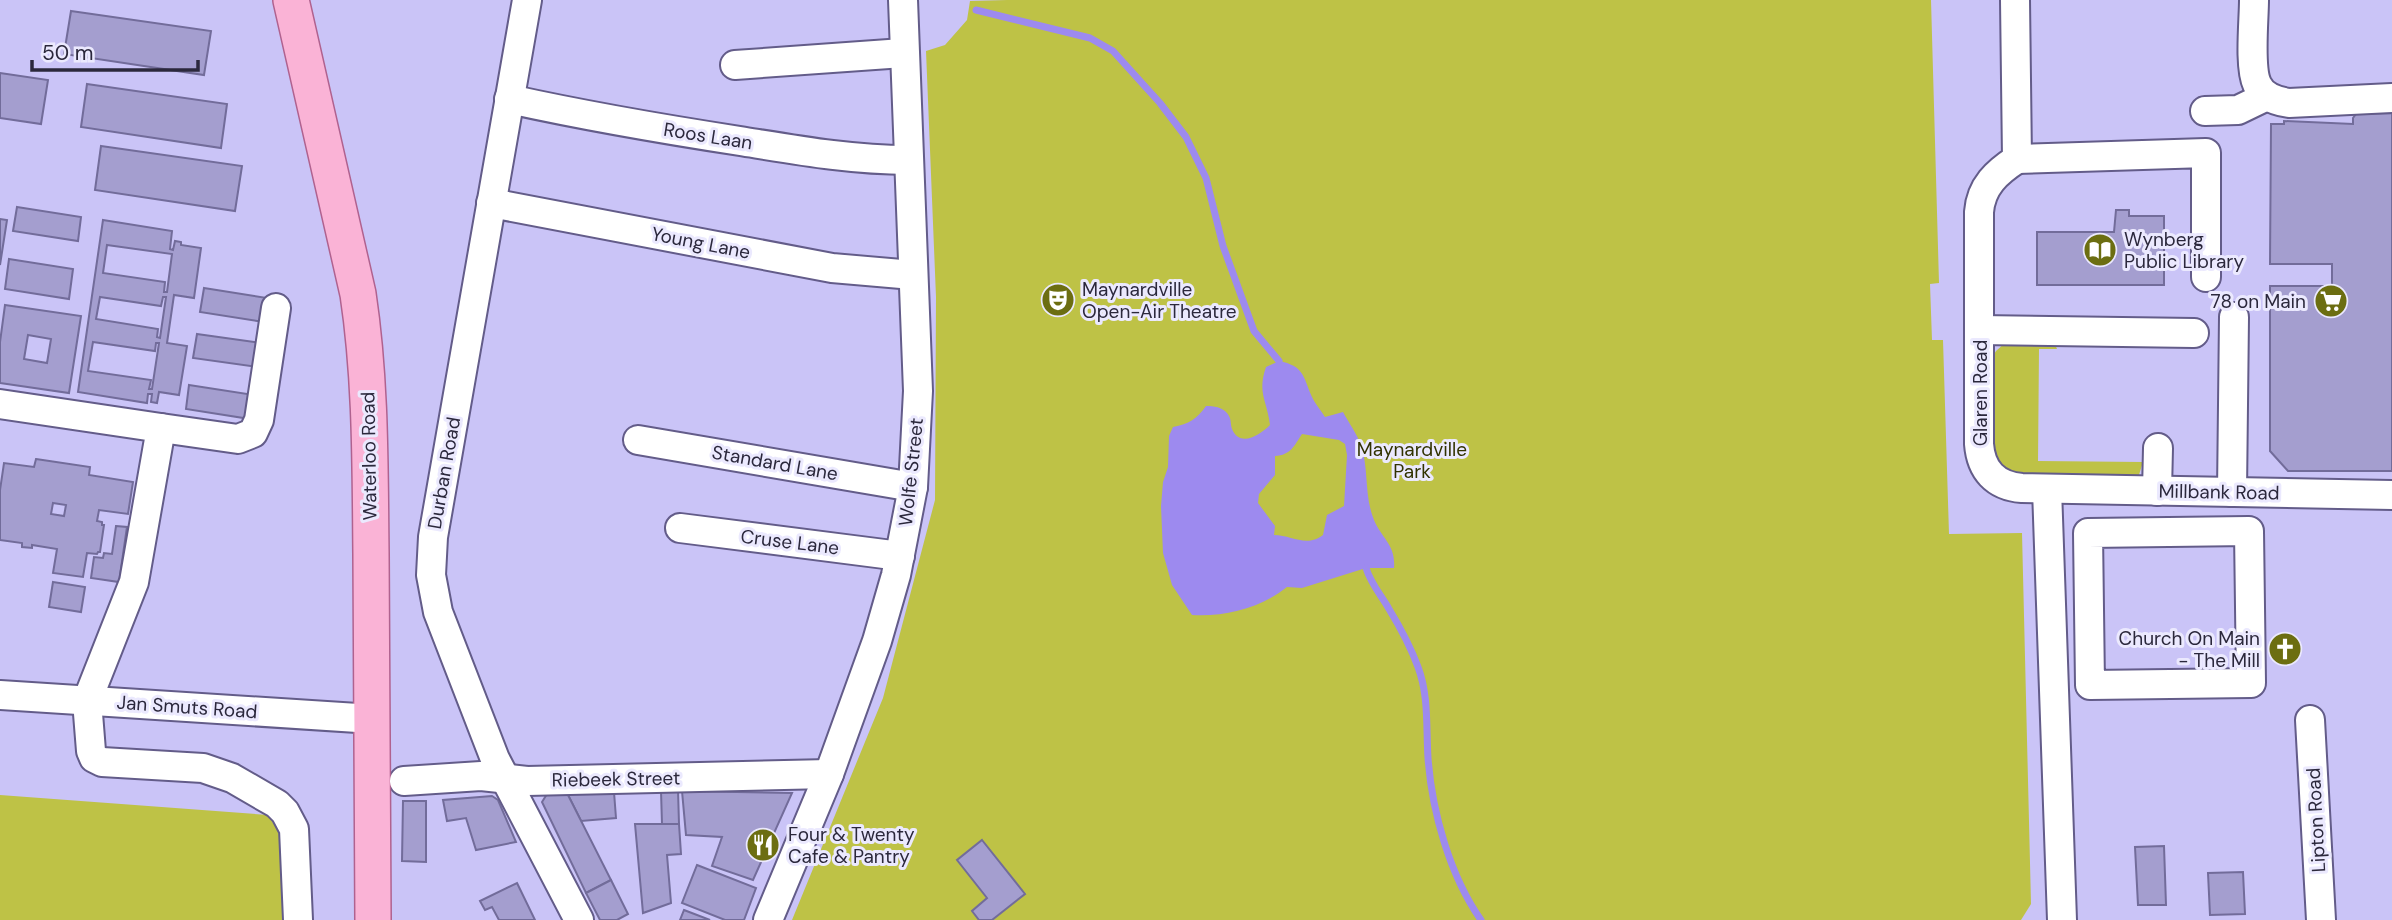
<svg xmlns="http://www.w3.org/2000/svg" width="2392" height="920" viewBox="0 0 2392 920" font-family="'DM Sans',sans-serif">
<style>
.green{fill:#bec246}
.water{fill:#9d8aef;fill-rule:evenodd}
.lines{fill:none;stroke-linecap:round;stroke-linejoin:round}
.stream{stroke:#9d8aef;stroke-width:7}
.building{fill:#a49ecf;stroke:#726c9a;stroke-width:2;fill-rule:evenodd}
.minor-casing{stroke:#635c89;stroke-width:32}
.major-casing{stroke:#b0628f;stroke-width:38}
.minor{stroke:#fff;stroke-width:28}
.major{stroke:#fab3d6;stroke-width:35}
.labels{text-anchor:middle;dominant-baseline:central;stroke-width:6;stroke-linejoin:round;paint-order:stroke}
.street-label{font-size:19px;fill:#2b283c;stroke:#ebe9fe}
.poi-label{font-size:19px;fill:#2b283c;stroke:#ebe9fe;text-anchor:start}
.park-label{font-size:19px;fill:#313200;stroke:#ebe9fe}
</style>
<rect width="100%" height="100%" fill="#cac4f7"/>
<g class="green">
<polygon points="1007,0 1931,0 1939,283 1930,284 1932,340 1943,340 1949,534 2022,533 2031,904 2021,920 792,920 883,698 935,500 936,297 926,51 945,45 967,20 970,1"/>
<polygon points="2006,342 2055,344 2057,349 2039,349 2038,461 2143,462 2138,478 2011,475 1996,463 1991,446 1992,358 1996,351"/>
<polygon points="0,795 268,815 279,832 284,920 0,920"/>
</g>
<path class="water" d="M1279,361c25,5 24,15 33,36 3,7 9,13 13,20l18,-5c6,11 14,22 18,33 8,24 3,51 13,75 8,19 22,25 20,48h-28l-64,20 -15,-1c-26,21 -62,30 -95,28l-20,-30 -9,-32 -2,-47 2,-24 5,-15 1,-31 4,-9c16,-3 24,-8 33,-21 8,0 16,1 21,7 5,6 3,10 5,16 8,19 28,6 38,-4 -3,-25 -13,-32 -4,-58zM1302,434l37,6 6,4 2,11 -3,51 -17,9 -4,20c-17,13 -31,0 -49,0l1,-9 -17,-23 1,-9 16,-19v-19c16,-1 19,-10 27,-22z"/>
<g class="lines">
<g class="stream">
<polyline points="976,10 1090,38 1113,51 1160,103 1186,137 1206,178 1223,246 1254,331 1279,361"/>
<path d="M1366,568c5,16 15,27 23,41 11,18 22,39 29,58 11,29 8,61 10,91 4,54 22,118 53,162"/>
</g>
</g>
<g class="building">
<polygon points="71,11 211,31 204,75 64,54"/>
<polygon points="0,73 48,80 41,124 0,118"/>
<polygon points="87,84 227,104 221,148 81,127"/>
<polygon points="2392,113 2392,471 2288,471 2270,451 2270,286 2332,286 2332,264 2270,264 2271,124 2284,124 2284,121 2353,124 2353,118 2356,114"/>
<polygon points="101,146 242,166 235,211 95,190"/>
<polygon points="17,207 81,217 78,241 13,231"/>
<polygon points="2116,210 2129,210 2129,216 2164,216 2164,285 2037,285 2037,232 2114,232"/>
<polygon points="0,219 7,220 0,265"/>
<path d="M103,220l69,11 -2,18 3,1 2,-9 6,1v3l20,3 -7,50 -20,-3 -7,48 20,3 -8,49 -20,-3 -2,11 -6,-1 1,-8h-4l-1,9 -69,-11zM107,245l65,9 -5,38h-3l1,-10 -62,-9zM100,297l61,9 2,-9h3l-6,41 -3,-1 1,-8 -62,-10zM93,342l62,9 1,-8h3l-7,46h-3l2,-9 -63,-9z"/>
<polygon points="9,259 73,269 69,299 5,289"/>
<polygon points="204,288 267,298 264,322 200,312"/>
<path d="M5,305l76,11 -12,77 -69,-10v-41zM28,335l23,4 -4,24 -23,-4z"/>
<polygon points="197,334 261,343 257,367 193,358"/>
<polygon points="189,385 254,395 250,419 186,409"/>
<path d="M36,459l54,8 -1,8 44,7 -5,32 -29,-4 -2,11 5,1v3h2l-4,27h-2l-1,2 -10,-1 -4,24 -30,-4 4,-24 -25,-4v3l-10,-1v-4l-22,-3v-50l4,-27 30,4zM53,503l13,2 -2,11 -13,-2z"/>
<polygon points="116,526 127,527 119,582 91,578 94,557 103,558 104,553 112,554"/>
<polygon points="53,582 85,587 81,612 49,607"/>
<polygon points="678,790 679,824 662,824 661,791"/>
<polygon points="682,791 792,793 753,880 712,866 722,837 686,835"/>
<polygon points="614,792 616,818 581,821 567,793"/>
<polygon points="567,793 611,880 586,893 542,802 547,794"/>
<polygon points="492,796 498,800 516,842 476,850 466,818 447,821 443,800"/>
<polygon points="403,801 426,801 426,862 402,861"/>
<polygon points="635,824 679,824 681,854 667,855 671,903 643,913"/>
<polygon points="982,840 1025,894 992,920 979,920 972,911 987,898 957,860"/>
<polygon points="2164,846 2166,905 2138,905 2135,847"/>
<polygon points="697,865 756,888 744,920 725,920 682,903"/>
<polygon points="2243,872 2245,914 2210,915 2208,873"/>
<polygon points="611,880 628,914 617,920 600,920 586,893"/>
<polygon points="517,883 535,920 499,920 492,907 485,910 480,901"/>
<polygon points="684,910 710,920 680,920"/>
</g>
<g class="lines">
<defs>
<g id="minor">
<polyline points="527,0 433,537 431,575 438,612 495,759 579,920"/>
<path d="M2015,0l2,159c-20,13 -36,27 -38,53v232c2,26 16,42 43,44l370,7"/>
<path d="M2254,0c0,20 -5,67 3,84 5,12 19,17 32,19l103,-5"/>
<polyline points="735,65 903,53"/>
<path d="M509,99c77,17 153,30 231,42 56,9 111,19 168,19"/>
<polyline points="2205,111 2238,110 2267,96"/>
<polyline points="2017,159 2206,153 2206,277"/>
<polyline points="491,203 832,268 913,275"/>
<polyline points="1979,330 2194,333"/>
<polyline points="0,404 161,428 134,582 87,701 91,751 94,758 102,762 203,768 232,778 277,804 285,812 294,829 298,920"/>
<polyline points="161,428 238,439 253,433 259,420 276,308"/>
<polyline points="638,440 913,487"/>
<polyline points="2047,489 2062,920"/>
<polyline points="2157,491 2158,448"/>
<polyline points="2232,492 2234,317"/>
<polyline points="680,528 900,556"/>
<polygon points="2249,531 2251,683 2090,685 2088,533"/>
<polyline points="0,695 373,719"/>
<polyline points="2310,720 2321,920"/>
<polyline points="404,781 481,776 527,781 829,774"/>
<polyline points="768,920 829,774 877,641 896,575 913,487 918,391 903,0"/>
</g>
<path id="major" d="M291,0l67,294c13,86 12,173 13,260 1,122 2,244 2,366"/>
</defs>
<use href="#minor" class="minor-casing"/>
<use href="#major" class="major-casing"/>
<use href="#minor" class="minor"/>
<use href="#major" class="major"/>
</g>
<defs>
<symbol id="library-disc" viewBox="-11 -11 22 22"><circle r="9.5" fill="#6c6e11" stroke="#ebe9fe"/><path d="M-6-4Q-3-5.5-.7-3.5V5Q-3 3-6 4ZM6-4Q3-5.5 .7-3.5V5Q3 3 6 4Z" fill="#fff"/></symbol>
<symbol id="theatre-disc" viewBox="-11 -11 22 22"><circle r="9.5" fill="#6c6e11" stroke="#ebe9fe"/><path d="M-5-5.5Q0-4 5-5.5V0Q5 5 0 6Q-5 5-5 0ZM-3.3-2.5H-1v1.5H-3.3ZM1-2.5H3.3v1.5H1ZM-2.8 1Q0 5.5 2.8 1Z" fill="#fff"/></symbol>
<symbol id="supermarket-disc" viewBox="-11 -11 22 22"><circle r="9.5" fill="#6c6e11" stroke="#ebe9fe"/><path d="M-6-5.5h2.5l.6 2H6L4.5 2H-2.5L-4.4-4H-6ZM-1.5 3.2a1.3 1.3 0 1 0 .1 0ZM3 3.2a1.3 1.3 0 1 0 .1 0Z" fill="#fff"/></symbol>
<symbol id="church-disc" viewBox="-11 -11 22 22"><circle r="9.5" fill="#6c6e11" stroke="#ebe9fe"/><path d="M-1.2-6h2.4v3.5h3.3v2.4h-3.3V6h-2.4V-.1h-3.3v-2.4h3.3Z" fill="#fff"/></symbol>
<symbol id="restaurant-disc" viewBox="-11 -11 22 22"><circle r="9.5" fill="#6c6e11" stroke="#ebe9fe"/><path d="M-5-6h1v4h1v-4h1v4h1v-4h1v5L-1.5 .5V6h-2V.5L-5-1ZM5-6V6H3V1.5H1.5Q1.5-4 5-6Z" fill="#fff"/></symbol>
</defs>
<g fill-rule="evenodd">
<use href="#library-disc" x="2081" y="231" width="38" height="38"/>
<use href="#theatre-disc" x="1039" y="281" width="38" height="38"/>
<use href="#supermarket-disc" x="2312" y="282" width="38" height="38"/>
<use href="#church-disc" x="2266" y="630" width="38" height="38"/>
<use href="#restaurant-disc" x="744" y="826" width="38" height="38"/>
</g>
<g class="labels">
<g class="street-label">
<text transform="translate(708 136) rotate(9)">Roos Laan</text>
<text transform="translate(701 243) rotate(11)">Young Lane</text>
<text transform="translate(1980 393) rotate(-90)">Glaren Road</text>
<text transform="translate(369 456) rotate(-91)">Waterloo Road</text>
<text transform="translate(775 463) rotate(10)">Standard Lane</text>
<text transform="translate(911 472) rotate(-84)">Wolfe Street</text>
<text transform="translate(444 473) rotate(-80)">Durban Road</text>
<text transform="translate(2219 492) rotate(1)">Millbank Road</text>
<text transform="translate(790 542) rotate(7)">Cruse Lane</text>
<text transform="translate(187 707) rotate(4)">Jan Smuts Road</text>
<text transform="translate(616 779) rotate(-1)">Riebeek Street</text>
<text transform="translate(2316 820) rotate(-93)">Lipton Road</text>
</g>
<g class="poi-label">
<text x="2124" y="239">Wynberg<tspan x="2124" dy="22">Public Library</tspan></text>
<text x="1082" y="289">Maynardville<tspan x="1082" dy="22">Open-Air Theatre</tspan></text>
<text x="2306" y="301" text-anchor="end">78 on Main</text>
<text x="2260" y="638" text-anchor="end">Church On Main<tspan x="2260" dy="22">- The Mill</tspan></text>
<text x="788" y="834">Four &amp; Twenty<tspan x="788" dy="22">Cafe &amp; Pantry</tspan></text>
</g>
<g class="park-label">
<text x="1412" y="449">Maynardville<tspan x="1412" dy="22">Park</tspan></text>
</g>
</g>
<path d="M32 60v10h166v-10" fill="none" stroke="#2b283c" stroke-width="3.5"/>
<text x="42" y="60" font-size="21" fill="#2b283c" stroke="#ebe9fe" stroke-width="5" paint-order="stroke">50 m</text>
</svg>
